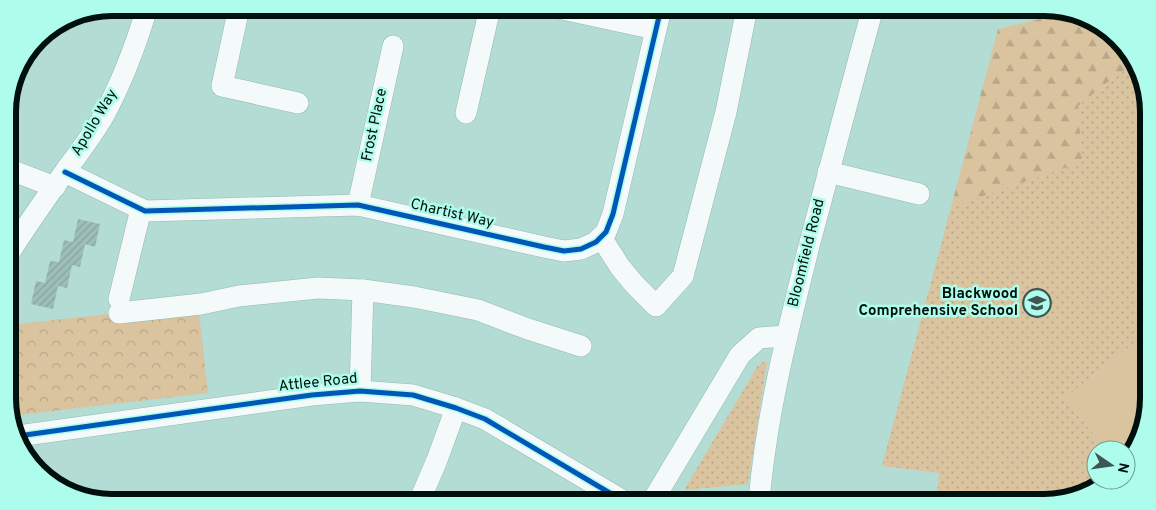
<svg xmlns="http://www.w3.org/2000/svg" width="1156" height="510" viewBox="0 0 1156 510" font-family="Overpass,sans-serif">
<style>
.grass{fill:url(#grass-dots)}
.forest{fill:url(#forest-firs)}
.park{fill:url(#park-crowns)}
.pitch{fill:#dac49f}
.building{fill:url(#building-hatch)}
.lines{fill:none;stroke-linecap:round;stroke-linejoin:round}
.minor-casing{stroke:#97b9b2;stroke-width:22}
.minor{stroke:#f3faf9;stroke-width:21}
.cycleway-casing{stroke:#aefceb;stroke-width:8}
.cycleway{stroke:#0057b8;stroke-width:5}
.labels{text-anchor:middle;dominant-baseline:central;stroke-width:5;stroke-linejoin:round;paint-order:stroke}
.street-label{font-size:15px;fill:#00100c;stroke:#aefceb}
.poi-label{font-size:15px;font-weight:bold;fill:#00100c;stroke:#aefceb;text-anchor:end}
.rim{fill:none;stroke:#00100c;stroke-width:6}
</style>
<defs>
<pattern id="grass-dots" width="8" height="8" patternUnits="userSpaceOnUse" patternTransform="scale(1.25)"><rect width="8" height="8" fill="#dac49f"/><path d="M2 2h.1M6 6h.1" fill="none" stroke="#b9a788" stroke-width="1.8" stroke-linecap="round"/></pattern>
<pattern id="forest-firs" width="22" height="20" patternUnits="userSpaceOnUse" patternTransform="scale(1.25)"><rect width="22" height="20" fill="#dac49f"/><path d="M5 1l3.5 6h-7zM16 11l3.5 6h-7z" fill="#b9a788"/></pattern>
<pattern id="park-crowns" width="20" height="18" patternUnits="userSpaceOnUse" patternTransform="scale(1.25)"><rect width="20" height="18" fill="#dac49f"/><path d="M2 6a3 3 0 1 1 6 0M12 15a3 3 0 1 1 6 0" fill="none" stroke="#b9a788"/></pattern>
<pattern id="building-hatch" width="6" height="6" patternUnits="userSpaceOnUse" patternTransform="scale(1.25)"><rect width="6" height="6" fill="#9ebfb9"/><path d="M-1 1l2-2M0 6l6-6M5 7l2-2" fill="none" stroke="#86a39e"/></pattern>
</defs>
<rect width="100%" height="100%" fill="#b2dcd4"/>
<g class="grass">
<polygon points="1136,69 1148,98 1148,146 1137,154 1148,169 1148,332 1065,398 1106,450 1096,450 1096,480 1106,480 1102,485 1051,502 936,502 939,473 882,466 951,207 1082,162 1078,106 1119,73"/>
<polygon points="764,361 767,362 748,484 684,490 757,367"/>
</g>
<polygon class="forest" points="1069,12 1084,16 1127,48 1136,69 1119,73 1078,106 1082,162 951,207 998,29"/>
<polygon class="park" points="198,304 208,393 10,416 8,412 8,325"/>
<polygon class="pitch" points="1148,332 1148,399 1140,438 1126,456 1126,450 1106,450 1065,398"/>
<g class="building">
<polygon points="1148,146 1148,169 1137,154"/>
<polygon points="78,219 100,224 95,247 85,244 80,267 72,265 67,288 58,286 53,309 31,304 36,281 45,283 50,261 59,262 64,240 73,242"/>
</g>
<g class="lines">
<defs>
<g id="minor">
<polyline points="239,8 222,86 298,103"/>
<polyline points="558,8 655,29"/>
<polyline points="466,113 490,8"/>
<polyline points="8,169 55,187"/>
<polyline points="65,172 145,211 358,205 544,247 564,251 581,249 596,242 606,232 613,214 661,8"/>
<polyline points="828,172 919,194"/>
<polyline points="358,205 393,46"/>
<polyline points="601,237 620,267 635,285 656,306 683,276 726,112 747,8"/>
<path d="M8,255c18,-29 38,-57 58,-85 13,-17 26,-35 37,-53 19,-35 33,-72 44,-109"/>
<polyline points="119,299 141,209"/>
<polyline points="119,313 201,304 239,296 318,288 363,290"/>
<polyline points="360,391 363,290 414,297 478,310 528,329 581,346"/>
<polyline points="18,436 312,395 360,391 413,395 456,408 485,419 625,502"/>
<polyline points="419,502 437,460 456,408"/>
<polyline points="652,502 740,355 759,338 786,336"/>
<path d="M759,502c7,-87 29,-172 50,-256 21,-80 42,-159 64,-238"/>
</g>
</defs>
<use href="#minor" class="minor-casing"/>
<use href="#minor" class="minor"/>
<defs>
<g id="cycleway">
<polyline points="65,172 145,211 358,205 544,247 564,251 581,249 596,242 606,232 613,214 661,8"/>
<polyline points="18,436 312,395 360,391 413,395 456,408 485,419 625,502"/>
</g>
</defs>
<use href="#cycleway" class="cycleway-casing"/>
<use href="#cycleway" class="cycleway"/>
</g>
<defs>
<symbol id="school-ring" viewBox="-11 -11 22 22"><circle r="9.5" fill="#aefceb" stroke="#3e5752" stroke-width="1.5"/><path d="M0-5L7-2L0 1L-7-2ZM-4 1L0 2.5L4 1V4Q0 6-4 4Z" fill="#3e5752"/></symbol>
</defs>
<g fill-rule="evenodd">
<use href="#school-ring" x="1021" y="287" width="32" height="32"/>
</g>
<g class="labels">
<g class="street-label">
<text transform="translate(95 123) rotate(-59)">Apollo Way</text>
<text transform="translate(375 125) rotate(-78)">Frost Place</text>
<text transform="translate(452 214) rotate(13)">Chartist Way</text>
<text transform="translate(807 253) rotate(-76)">Bloomfield Road</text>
<text transform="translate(318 383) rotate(-6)">Attlee Road</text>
</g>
<g class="poi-label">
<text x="1018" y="294">Blackwood<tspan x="1018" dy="17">Comprehensive School</tspan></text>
</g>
</g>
<path d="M0 0H1156V510H0ZM112 16H1044A96 96 0 0 1 1140 112V398A96 96 0 0 1 1044 494H112A96 96 0 0 1 16 398V112A96 96 0 0 1 112 16Z" fill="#aefceb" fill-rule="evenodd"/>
<path class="rim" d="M112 16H1044A96 96 0 0 1 1140 112V398A96 96 0 0 1 1044 494H112A96 96 0 0 1 16 398V112A96 96 0 0 1 112 16Z"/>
<g transform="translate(1111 465) rotate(103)"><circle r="24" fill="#aefceb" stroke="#689e92"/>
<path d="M0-4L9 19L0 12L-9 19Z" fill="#3e5752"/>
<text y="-8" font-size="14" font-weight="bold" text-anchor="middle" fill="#00100c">N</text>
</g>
</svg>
